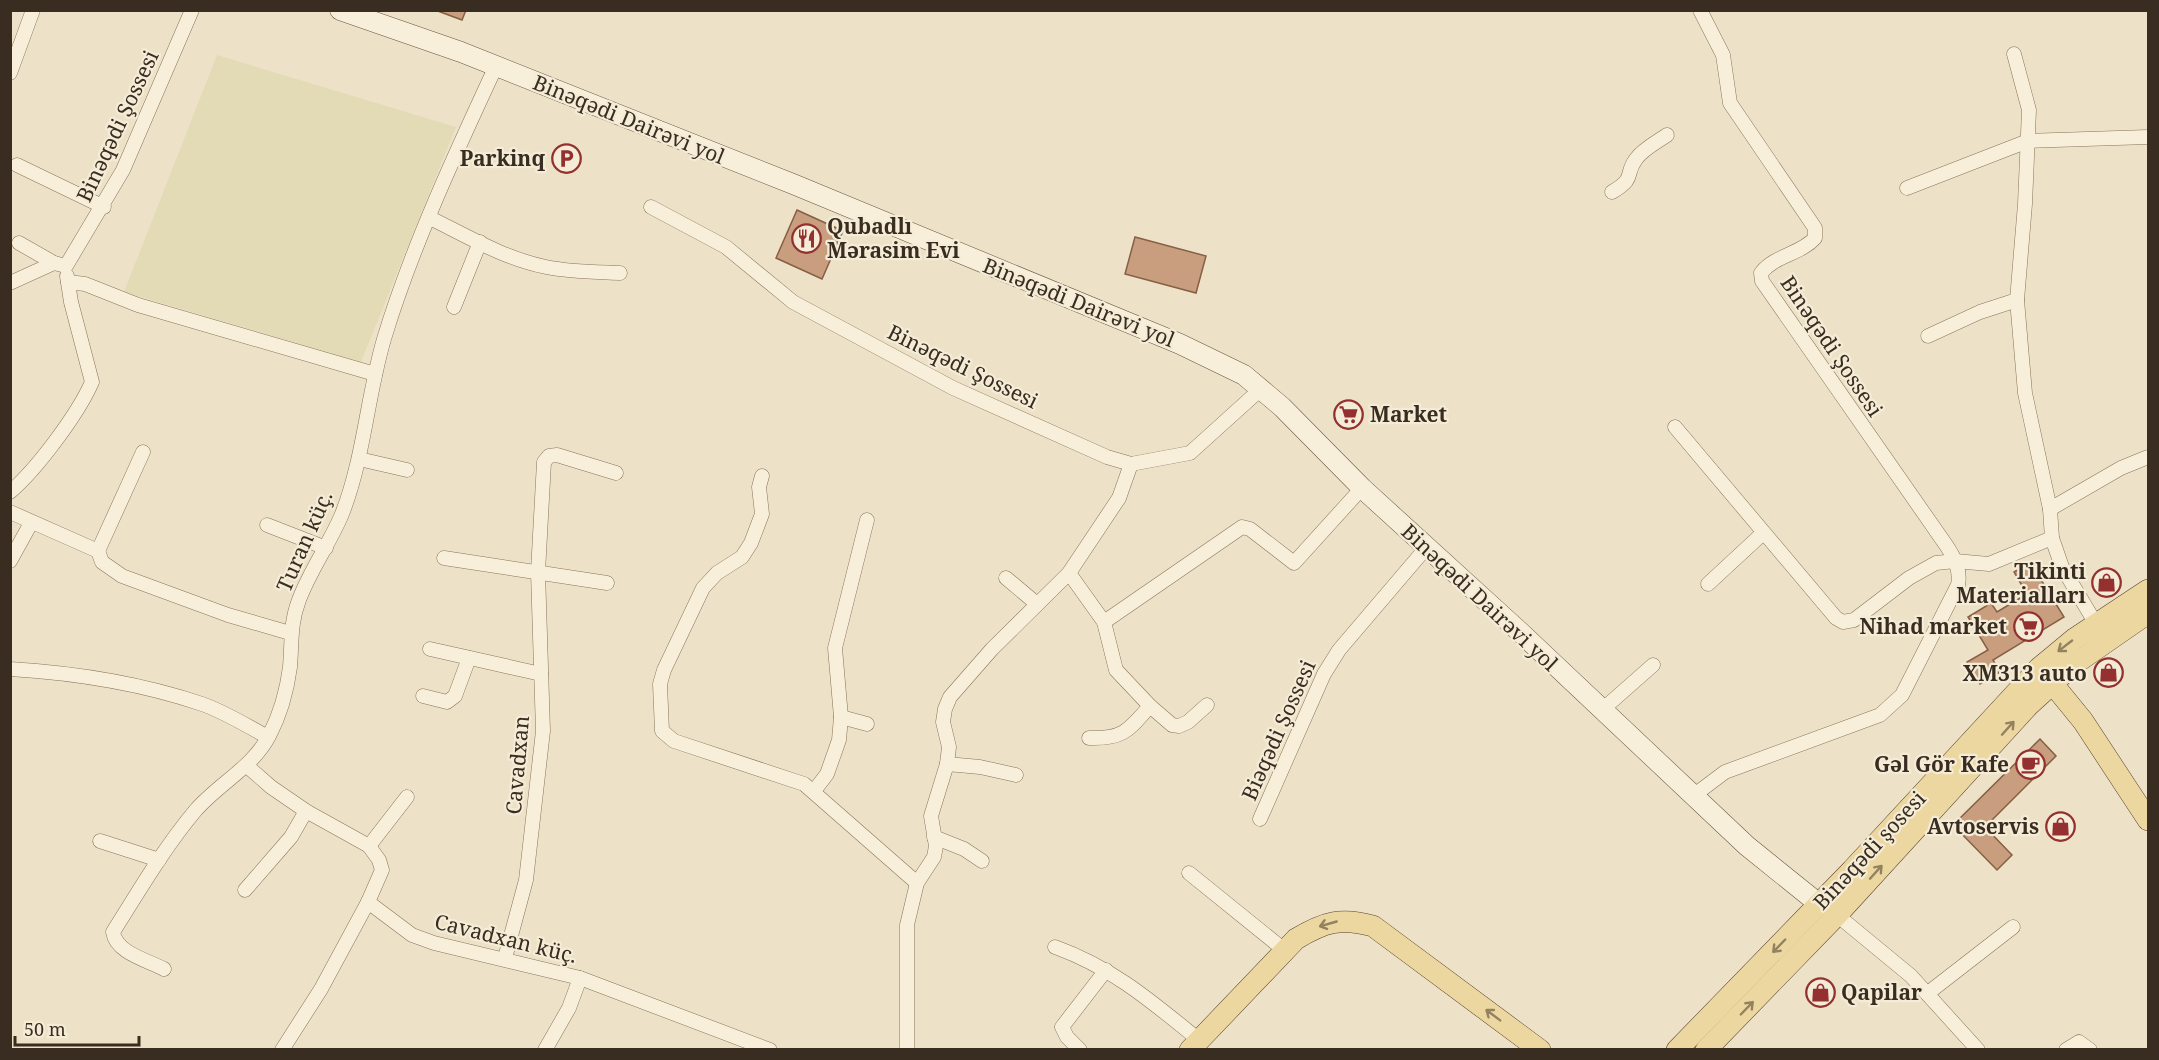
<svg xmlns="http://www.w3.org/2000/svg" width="2159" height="1060" viewBox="0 0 2159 1060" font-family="'Noto Serif',serif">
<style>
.farmland{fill:#e2dbb5}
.building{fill:#c99e7f;stroke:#865f44;stroke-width:1.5}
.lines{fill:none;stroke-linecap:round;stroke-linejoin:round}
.street-casing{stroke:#88745d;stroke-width:15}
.secondary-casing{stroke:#695540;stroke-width:21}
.primary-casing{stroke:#564331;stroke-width:22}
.street{stroke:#f8efda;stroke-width:14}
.secondary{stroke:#f8efda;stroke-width:20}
.primary{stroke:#edd7a1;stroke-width:21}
.oneway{stroke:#938260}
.labels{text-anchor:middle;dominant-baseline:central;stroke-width:4.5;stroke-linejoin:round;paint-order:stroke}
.street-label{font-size:21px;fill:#392c20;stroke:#f4ecd6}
.poi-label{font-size:21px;font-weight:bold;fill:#392c20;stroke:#f4ecd6;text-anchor:end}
</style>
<rect width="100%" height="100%" fill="#ede2c7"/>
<polygon class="farmland" points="217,55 456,127 361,362 124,292"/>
<g class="building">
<polygon points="435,10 466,10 462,20"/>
<polygon points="797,210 843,231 822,279 776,258"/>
<polygon points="1135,237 1206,256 1196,293 1125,274"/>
<polygon points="2030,562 2064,617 1993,660 2000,672 1980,684 1967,662 1988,650 1968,617 1991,603 1997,612 2027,594 2014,572"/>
<polygon points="2040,739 2056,756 1985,827 2012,855 1997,870 1953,825"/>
</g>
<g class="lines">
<defs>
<g id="street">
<polyline points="2014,54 2029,110 2025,204 2017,300 2025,393 2050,509 2052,538 2062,567 2096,624"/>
<polyline points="10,73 33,10"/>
<polyline points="17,165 104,207"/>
<polyline points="1907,188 2028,141 2148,137"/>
<path d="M1612,192c25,-15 12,-17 24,-33 7,-10 21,-17 31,-24"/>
<polyline points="651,207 726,247 793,302 953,388 1107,457 1131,464 1190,453 1262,388"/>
<path d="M430,218c37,18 75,41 116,49 24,5 49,5 74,6"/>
<polyline points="19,243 54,263"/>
<polyline points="68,282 85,284 138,305 375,374"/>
<polyline points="10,283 54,263 66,266 123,170 192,10"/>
<polyline points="454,307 480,242"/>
<polyline points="1928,336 1980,312 2017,300"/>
<polyline points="1675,427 1836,618 1843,622 1854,620 1909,578 1936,563 1955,561 1989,564 2052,538"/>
<polyline points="359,459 407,470"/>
<polyline points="762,476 759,487 762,514 751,543 742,557 717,573 703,588 664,670 660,684 662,731 674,741 804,784 917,883"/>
<path d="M10,492c27,-23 68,-78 82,-110l-21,-80 -4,-26"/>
<polyline points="2050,509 2121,468 2148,457"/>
<polyline points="10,512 98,551 102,562 122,576 228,615 290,633"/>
<polyline points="267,525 326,548"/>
<polyline points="98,551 143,452"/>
<polyline points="444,558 607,583"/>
<polyline points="10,561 31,523"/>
<polyline points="1069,573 1104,622 1116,670 1150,706 1172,725 1179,726 1188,722 1207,705"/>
<polyline points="1006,578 1037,604"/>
<polyline points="1708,584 1762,534"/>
<polyline points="1104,622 1242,527 1250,529 1294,563 1362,488"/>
<polyline points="430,649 541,674"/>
<path d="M10,669c66,4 130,14 192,35 23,8 45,22 66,33"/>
<polyline points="423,696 447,702 455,696 469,658"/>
<polyline points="1602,710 1653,665"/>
<polyline points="841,717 867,724"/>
<path d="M1089,738c34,1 39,-7 61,-32"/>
<polyline points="947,764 980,767 1016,775"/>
<polyline points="247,766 271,787 306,811 369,846 379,860 382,870 368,902 412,935 434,943 580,978 770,1050"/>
<polyline points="814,791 827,774 839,740 841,717 835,648 867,520"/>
<path d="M1693,796l32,-24 155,-57 22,-20 56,-110c3,-15 -4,-28 -12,-40l-184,-264 -1,-8c14,-18 40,-19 54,-35v-10l-85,-125 -7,-48 -23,-45"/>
<polyline points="1260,819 1324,674 1339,650 1426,548"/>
<polyline points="934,837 964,849 982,861"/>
<polyline points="100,841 159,860"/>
<polyline points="369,846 407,797"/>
<polyline points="1189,873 1283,949"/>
<polyline points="245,890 291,837 306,811"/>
<polyline points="1837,915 1911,976 1978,1050"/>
<path d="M1055,947c58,21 96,54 144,93"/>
<polyline points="505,958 526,880 543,731 538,572 544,462 549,456 557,455 616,473"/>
<path d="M164,969c-17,-9 -48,-16 -51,-37 26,-41 51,-84 82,-121 23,-27 57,-43 74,-75 11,-21 18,-46 21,-69 2,-23 0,-44 9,-67 11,-30 31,-57 43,-86 22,-56 25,-117 42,-175 27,-90 72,-187 112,-273"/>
<polyline points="1928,993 2013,927"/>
<polyline points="282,1050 321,989 368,902"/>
<polyline points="545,1050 569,1008 580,978"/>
<polyline points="907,1050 907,925 917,883 934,857 936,846 931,816 947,764 949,747 943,722 945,709 950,697 992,649 1069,573 1119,498 1131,464"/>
<polyline points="1080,1050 1067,1037 1062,1027 1106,970"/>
<polyline points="2066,1050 2079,1042 2090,1050"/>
</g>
<polyline id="secondary" points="340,10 461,52 793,184 1180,344 1244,375 1282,407 1362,488 1519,631 1747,846 1819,904"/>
<g id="primary">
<polyline points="2043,672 2083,721 2148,820"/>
<path d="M1190,1050l106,-111c28,-17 45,-22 77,-13l167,124"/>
<polyline points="1677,1050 1852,870 2039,668 2074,639 2148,590"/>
<polyline points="1706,1050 1837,915 2029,705 2073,665 2148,613"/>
</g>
</defs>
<use href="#street" class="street-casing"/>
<use href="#secondary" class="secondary-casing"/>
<use href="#primary" class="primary-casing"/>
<use href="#street" class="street"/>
<use href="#secondary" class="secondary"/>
<use href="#primary" class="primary"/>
</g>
<defs><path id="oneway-shaft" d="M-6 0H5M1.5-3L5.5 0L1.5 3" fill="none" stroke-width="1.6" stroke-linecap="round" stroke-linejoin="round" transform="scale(1.5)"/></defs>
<g class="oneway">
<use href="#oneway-shaft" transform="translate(2065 646) rotate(142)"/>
<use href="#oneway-shaft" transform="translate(2008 728) rotate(-48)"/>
<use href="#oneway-shaft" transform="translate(1876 872) rotate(-48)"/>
<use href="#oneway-shaft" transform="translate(1328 924) rotate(164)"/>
<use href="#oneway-shaft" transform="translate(1779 946) rotate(134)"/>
<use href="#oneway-shaft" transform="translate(1747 1008) rotate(-46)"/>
<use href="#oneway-shaft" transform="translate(1493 1015) rotate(-143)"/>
</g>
<defs>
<symbol id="parking-ring" viewBox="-11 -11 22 22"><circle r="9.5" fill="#f4ecd6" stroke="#943030" stroke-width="1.5"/><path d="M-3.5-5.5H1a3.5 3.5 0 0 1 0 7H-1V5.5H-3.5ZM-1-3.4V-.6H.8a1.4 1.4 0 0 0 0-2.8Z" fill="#943030"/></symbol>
<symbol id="restaurant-ring" viewBox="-11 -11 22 22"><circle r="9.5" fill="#f4ecd6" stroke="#943030" stroke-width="1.5"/><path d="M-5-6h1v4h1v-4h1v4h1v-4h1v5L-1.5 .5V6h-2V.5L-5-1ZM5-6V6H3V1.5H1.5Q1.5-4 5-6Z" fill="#943030"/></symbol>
<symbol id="supermarket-ring" viewBox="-11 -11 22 22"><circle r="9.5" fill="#f4ecd6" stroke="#943030" stroke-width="1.5"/><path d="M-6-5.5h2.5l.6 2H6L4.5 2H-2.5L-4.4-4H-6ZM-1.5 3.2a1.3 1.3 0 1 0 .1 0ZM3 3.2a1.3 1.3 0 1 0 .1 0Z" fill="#943030"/></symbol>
<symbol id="shop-ring" viewBox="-11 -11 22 22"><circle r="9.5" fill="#f4ecd6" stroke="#943030" stroke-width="1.5"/><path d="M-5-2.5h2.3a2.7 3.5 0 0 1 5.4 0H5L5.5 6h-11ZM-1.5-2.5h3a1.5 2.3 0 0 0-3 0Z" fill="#943030"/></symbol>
<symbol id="cafe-ring" viewBox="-11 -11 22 22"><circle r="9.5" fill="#f4ecd6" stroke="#943030" stroke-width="1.5"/><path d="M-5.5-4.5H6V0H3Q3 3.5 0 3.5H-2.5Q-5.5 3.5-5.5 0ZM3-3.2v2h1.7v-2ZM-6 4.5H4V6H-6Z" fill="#943030"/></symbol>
</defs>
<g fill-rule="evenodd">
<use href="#parking-ring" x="550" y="142" width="33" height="33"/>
<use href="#restaurant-ring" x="790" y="222" width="33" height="33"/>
<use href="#supermarket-ring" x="1332" y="398" width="33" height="33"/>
<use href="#shop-ring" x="2090" y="566" width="33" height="33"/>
<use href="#supermarket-ring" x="2012" y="610" width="33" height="33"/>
<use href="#shop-ring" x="2092" y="656" width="33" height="33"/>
<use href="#cafe-ring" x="2014" y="748" width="33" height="33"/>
<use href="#shop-ring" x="2044" y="810" width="33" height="33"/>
<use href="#shop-ring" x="1804" y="976" width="33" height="33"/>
</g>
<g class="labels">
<g class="street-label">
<text transform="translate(629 119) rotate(22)">Binəqədi Dairəvi yol</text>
<text transform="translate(117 126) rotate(-65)">Binəqədi Şossesi</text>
<text transform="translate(1079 302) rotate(22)">Binəqədi Dairəvi yol</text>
<text transform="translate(1832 346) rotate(56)">Binəqədi Şossesi</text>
<text transform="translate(963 366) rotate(26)">Binəqədi Şossesi</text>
<text transform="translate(304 541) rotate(-66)">Turan küç.</text>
<text transform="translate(1480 597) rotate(43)">Binəqədi Dairəvi yol</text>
<text transform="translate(1278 730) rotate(-66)">Biəqədi Şossesi</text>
<text transform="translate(517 765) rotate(-85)">Cavadxan</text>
<text transform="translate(1869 850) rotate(-47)">Binəqədi şosesi</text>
<text transform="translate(506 938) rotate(14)">Cavadxan küç.</text>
</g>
<g class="poi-label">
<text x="545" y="158">Parkinq</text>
<text x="827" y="226" text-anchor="start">Qubadlı<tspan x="827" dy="24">Mərasim Evi</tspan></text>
<text x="1370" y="414" text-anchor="start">Market</text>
<text x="2086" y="571">Tikinti<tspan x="2086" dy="24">Materialları</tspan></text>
<text x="2007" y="626">Nihad market</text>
<text x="2087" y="673">XM313 auto</text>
<text x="2009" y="764">Gəl Gör Kafe</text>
<text x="2039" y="826">Avtoservis</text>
<text x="1841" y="992" text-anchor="start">Qapilar</text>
</g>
</g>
<rect width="2159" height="1060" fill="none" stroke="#392c20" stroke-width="24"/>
<path d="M15 1036v9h124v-9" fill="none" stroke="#392c20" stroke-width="3"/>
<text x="24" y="1036" font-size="18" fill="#392c20" stroke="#f4ecd6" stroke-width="4.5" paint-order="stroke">50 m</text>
</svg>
